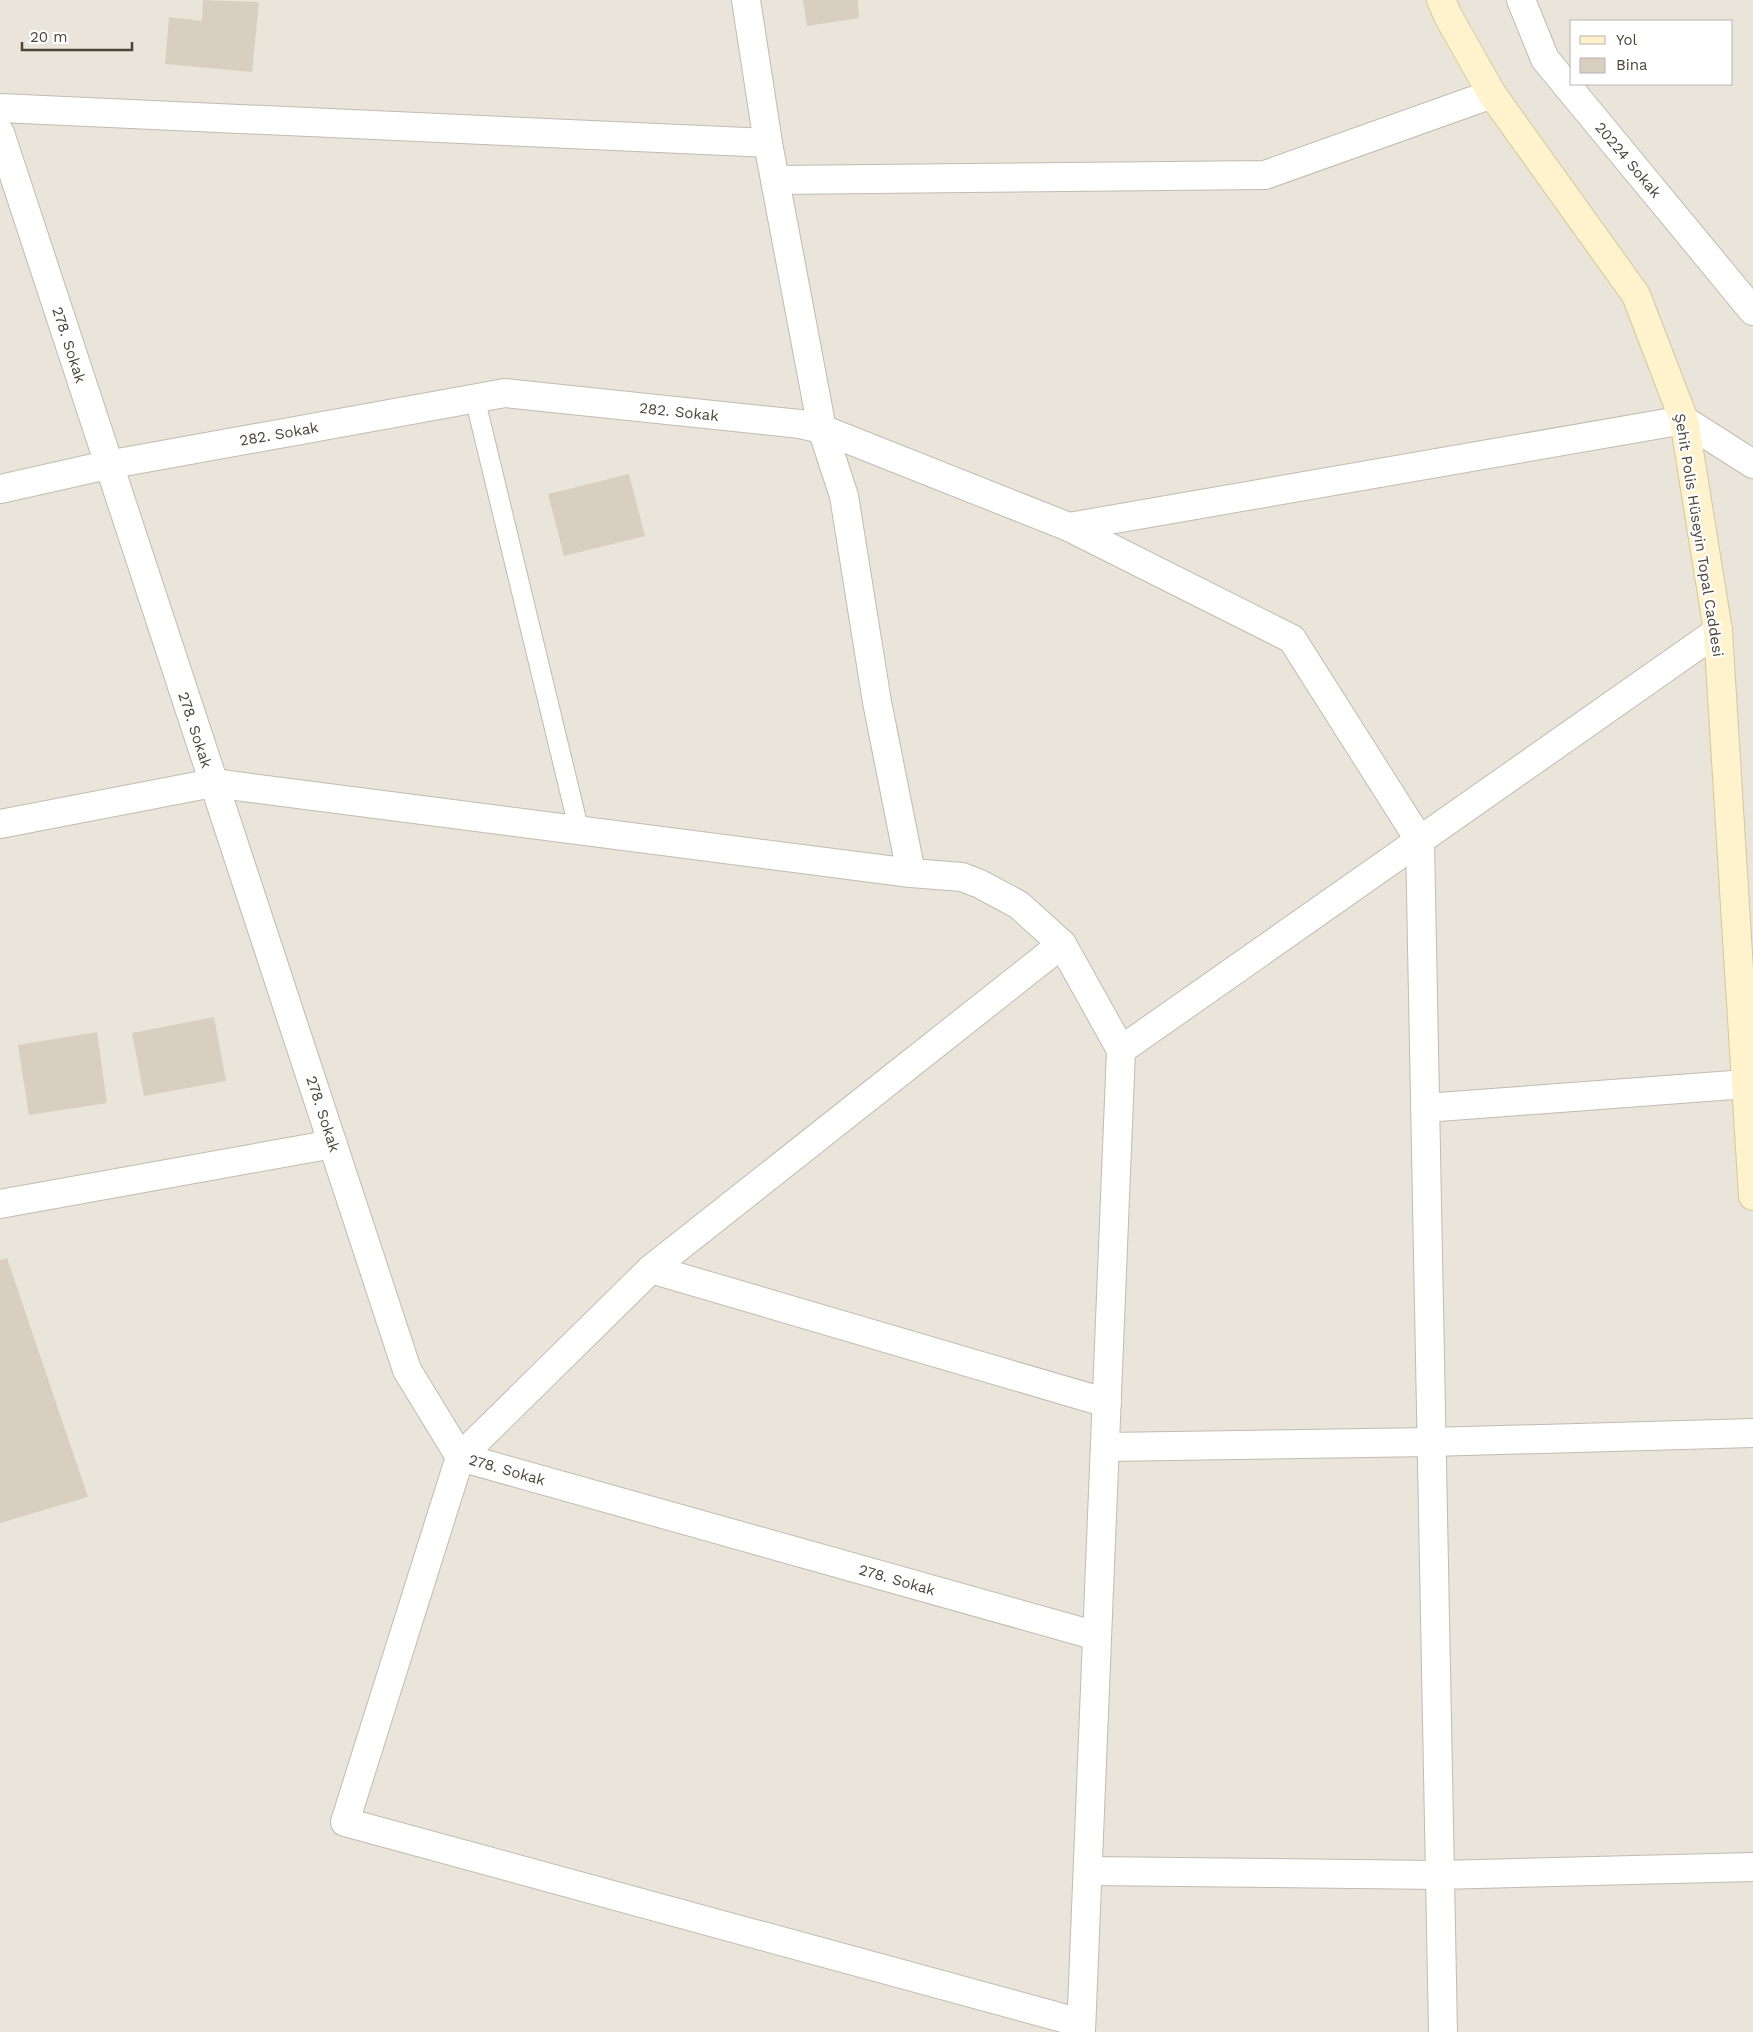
<svg xmlns="http://www.w3.org/2000/svg" width="1753" height="2032" viewBox="0 0 1753 2032" font-family="'Work Sans',sans-serif">
<style>
.residential{fill:#eae5da;fill-rule:evenodd}
.building{fill:#d8cfc1}
.lines{fill:none;stroke-linecap:round;stroke-linejoin:round}
.lane-casing{stroke:#c2bbae;stroke-width:21}
.street-casing{stroke:#c2bbae;stroke-width:30}
.secondary-casing{stroke:#d6c79b;stroke-width:30}
.lane{stroke:#fff;stroke-width:19}
.street{stroke:#fff;stroke-width:28}
.secondary{stroke:#fff3cd;stroke-width:28}
.labels{text-anchor:middle;dominant-baseline:central;stroke-width:4.5;stroke-linejoin:round;paint-order:stroke}
.street-label{font-size:15px;fill:#4b4439;stroke:#fff}
</style>
<rect width="100%" height="100%" fill="#f6f3ec"/>
<path class="residential" d="M0,0h1753v2032h-1753zM1572,21h160v63h-160z"/>
<g class="building">
<polygon points="203,0 259,2 252,72 165,64 169,17 202,21"/>
<polygon points="803,0 858,0 859,18 807,26"/>
<polygon points="629,474 645,536 564,556 548,494"/>
<polygon points="214,1017 226,1081 144,1096 132,1033"/>
<polygon points="97,1032 107,1103 29,1115 18,1045"/>
<polygon points="7,1258 88,1497 0,1523 0,1260"/>
</g>
<g class="lines">
<defs>
<polyline id="lane" points="475,399 579,830"/>
<g id="street">
<polyline points="1521,0 1545,59 1753,311"/>
<polyline points="0,108 768,143"/>
<polyline points="0,133 407,1370 460,1457 1097,1636"/>
<polyline points="775,180 1265,175 1492,94"/>
<polyline points="822,429 1069,527 1292,639 1420,841 1443,2032"/>
<polyline points="822,429 844,496 877,702 911,873"/>
<polyline points="0,489 107,465 505,393 800,424 822,429 768,143 746,0"/>
<polyline points="1069,527 1684,420 1753,464"/>
<polyline points="0,824 213,783 911,873 962,877 980,884 1019,905 1062,944"/>
<polyline points="1121,1050 1718,631"/>
<polyline points="1425,1108 1746,1084"/>
<polyline points="0,1204 333,1144"/>
<polyline points="651,1269 1107,1403"/>
<polyline points="1105,1447 1431,1442 1753,1433"/>
<polyline points="1088,1871 1439,1875 1753,1867"/>
<polyline points="1081,2032 1121,1050 1062,944 651,1269 460,1457 345,1822 1081,2023"/>
</g>
<polyline id="secondary" points="1441,0 1448,16 1492,94 1636,295 1684,420 1718,631 1753,1196"/>
</defs>
<use href="#lane" class="lane-casing"/>
<use href="#street" class="street-casing"/>
<use href="#secondary" class="secondary-casing"/>
<use href="#lane" class="lane"/>
<use href="#street" class="street"/>
<use href="#secondary" class="secondary"/>
</g>
<g class="labels">
<g class="street-label">
<text transform="translate(1628 160) rotate(50)">20224 Sokak</text>
<text transform="translate(69 345) rotate(72)">278. Sokak</text>
<text transform="translate(679 412) rotate(6)">282. Sokak</text>
<text transform="translate(279 434) rotate(-10)">282. Sokak</text>
<text transform="translate(1699 535) rotate(81)">Şehit Polis Hüseyin Topal Caddesi</text>
<text transform="translate(195 730) rotate(72)">278. Sokak</text>
<text transform="translate(323 1114) rotate(72)">278. Sokak</text>
<text transform="translate(507 1470) rotate(16)">278. Sokak</text>
<text transform="translate(897 1580) rotate(16)">278. Sokak</text>
</g>
</g>
<rect x="1570" y="20" width="162" height="65" fill="#ffffff" stroke="#b7b4b0"/>
<rect x="1580" y="36" width="25" height="8" fill="#fff3cd" stroke="#b7b4b0"/>
<text x="1616" y="45" font-size="15" fill="#4b4439">Yol</text>
<rect x="1580" y="58" width="25" height="15" fill="#d8cfc1" stroke="#b7b4b0"/>
<text x="1616" y="70" font-size="15" fill="#4b4439">Bina</text>
<path d="M22 42v8h110v-8" fill="none" stroke="#4b4439" stroke-width="2.5"/>
<text x="30" y="42" font-size="15" fill="#4b4439" stroke="#ffffff" stroke-width="4" paint-order="stroke">20 m</text>
</svg>
